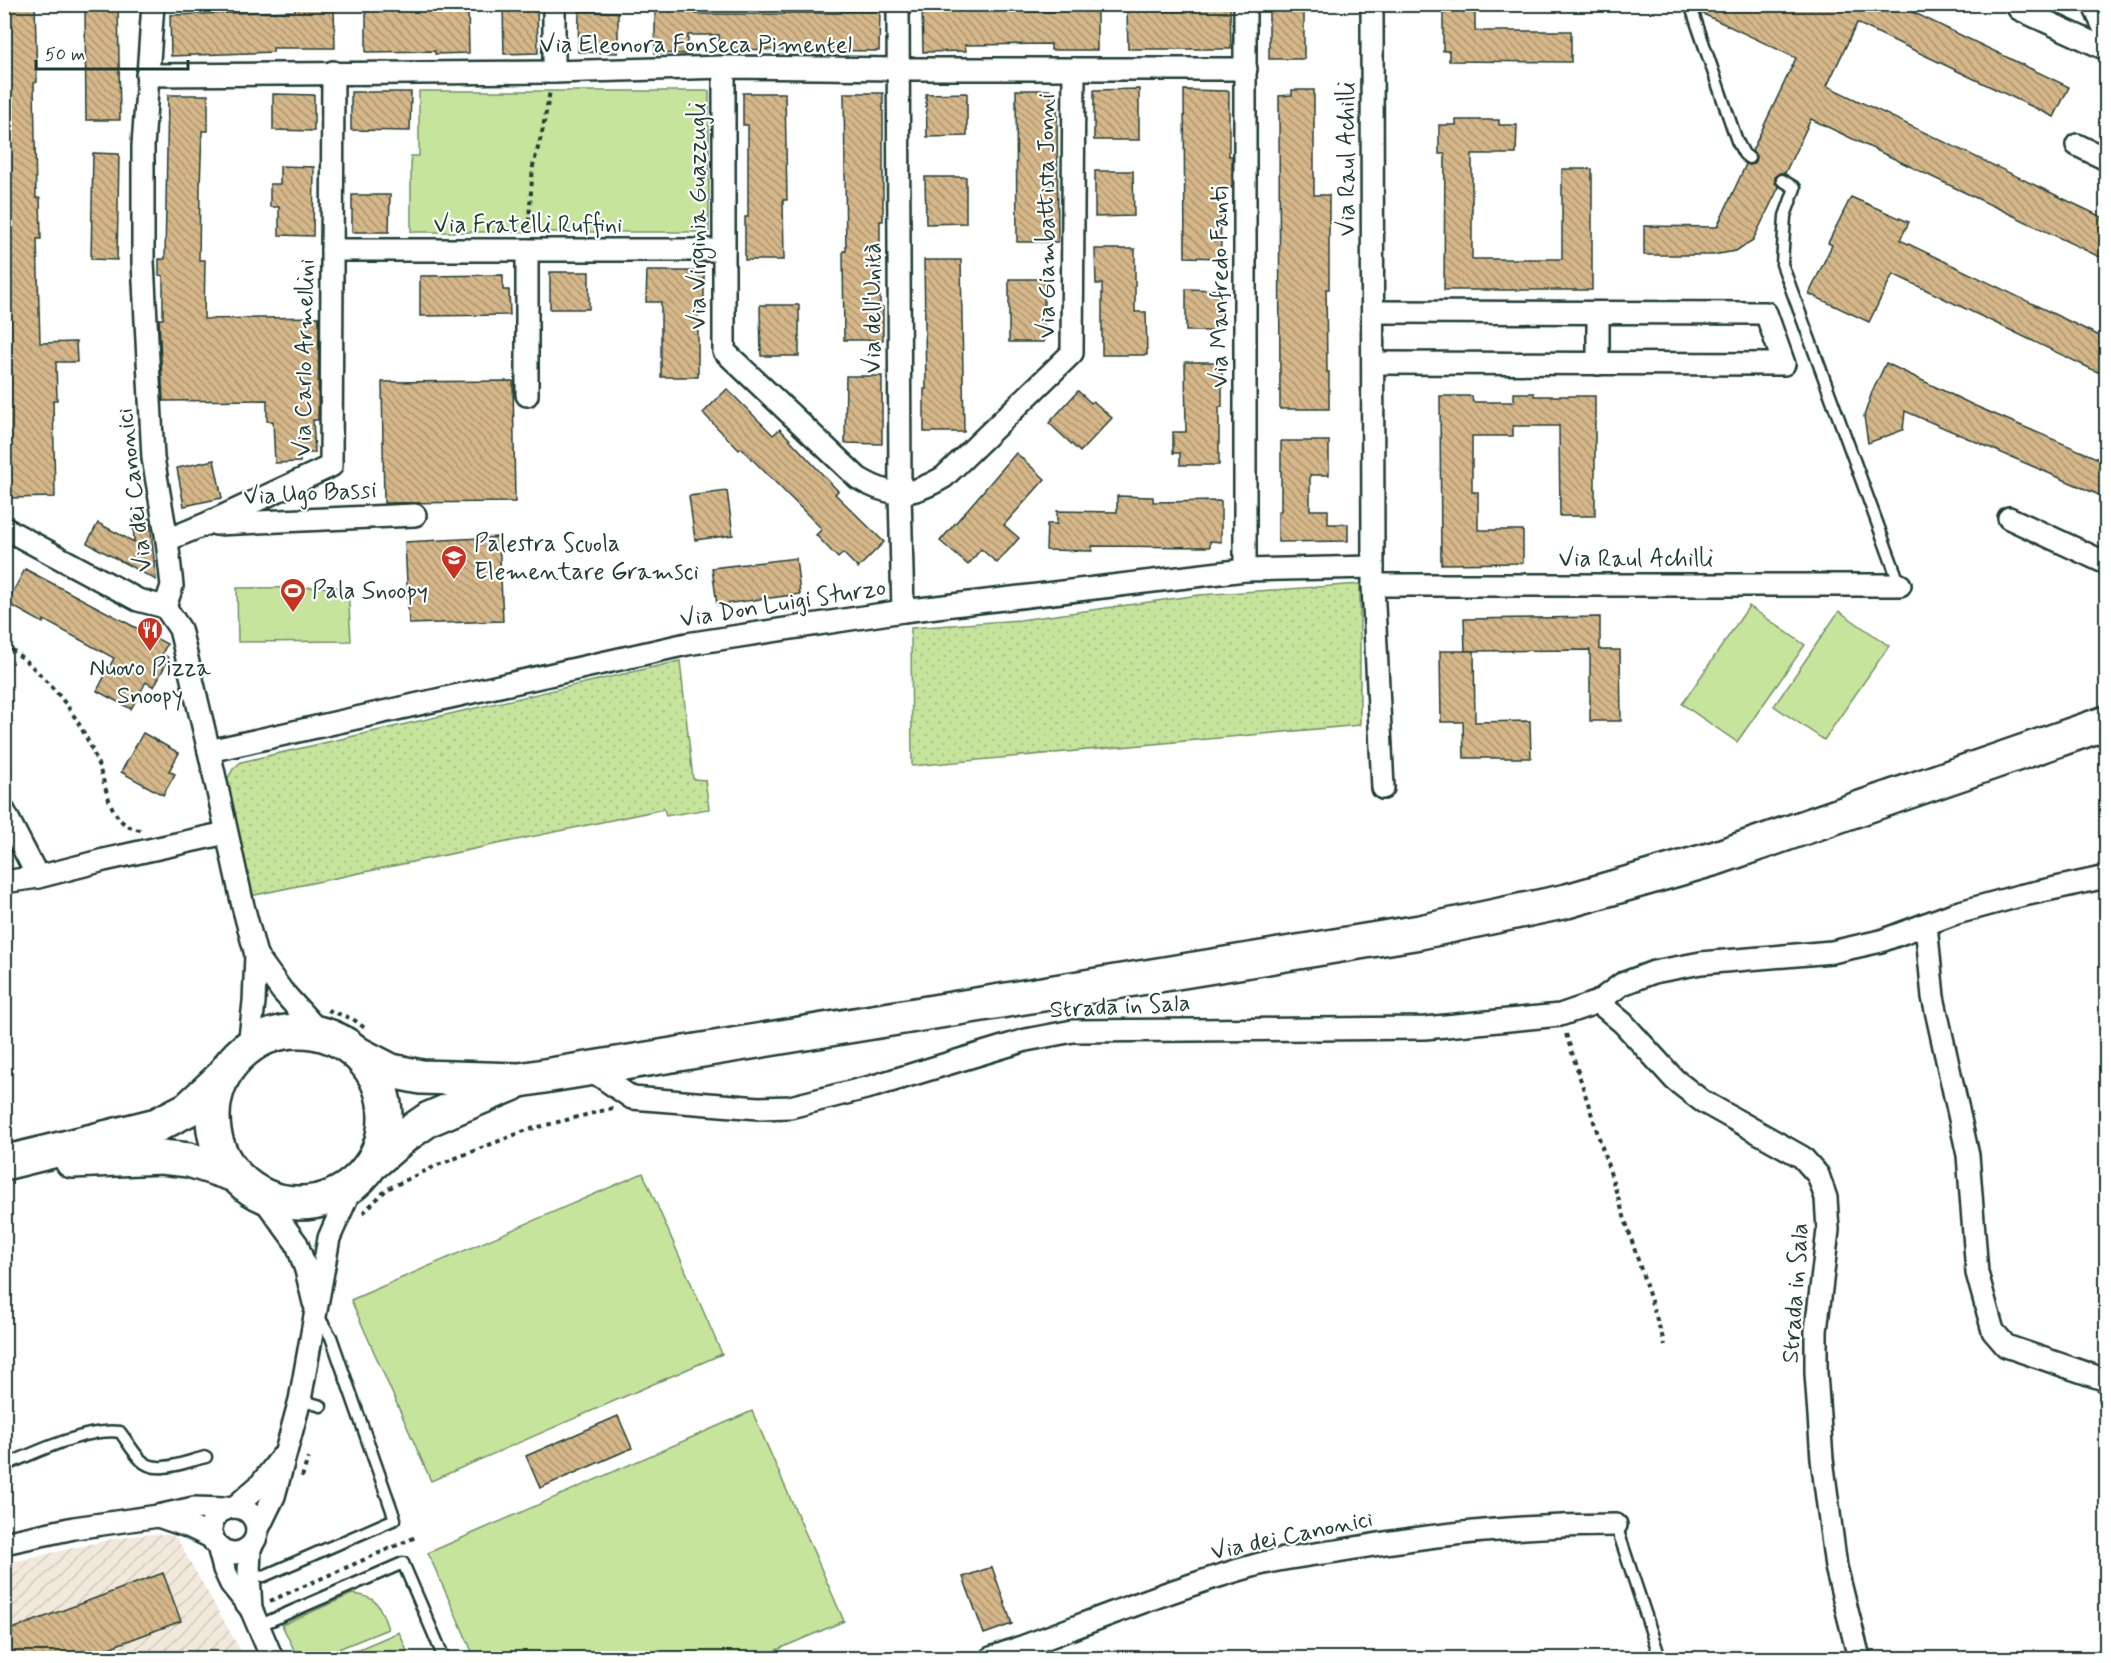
<svg xmlns="http://www.w3.org/2000/svg" width="2111" height="1663" viewBox="0 0 2111 1663" font-family="Mynerve,sans-serif">
<style>
.industrial{fill:url(#industrial-furrows)}
.grass{fill:url(#grass-dots);stroke:#729068;stroke-width:1.5}
.park{fill:#c6e49c;stroke:#729068;stroke-width:1.5}
.building{fill:url(#building-back-hatch);stroke:#1f3d34;stroke-width:1.5}
.lines{fill:none;stroke-linecap:round;stroke-linejoin:round}
.lane-casing{stroke:#1f3d34;stroke-width:15}
.street-casing{stroke:#1f3d34;stroke-width:26}
.primary-casing{stroke:#1f3d34;stroke-width:38}
.path{stroke:#1f3d34;stroke-width:4;stroke-dasharray:4.5 4.5;stroke-linecap:butt}
.lane{stroke:#fff;stroke-width:10}
.street{stroke:#fff;stroke-width:21}
.primary{stroke:#fff;stroke-width:33}
.labels{text-anchor:middle;dominant-baseline:central;stroke-width:4.5;stroke-linejoin:round;paint-order:stroke}
.street-label{font-size:24px;fill:#1f3d34;stroke:#fff}
.poi-label{font-size:24px;fill:#1f3d34;stroke:#fff;text-anchor:start}
</style>
<defs>
<pattern id="industrial-furrows" width="10" height="10" patternUnits="userSpaceOnUse" patternTransform="scale(1.5)"><rect width="10" height="10" fill="#f2e9dc"/><path d="M-1 1l2-2M0 10L10 0M9 11l2-2" fill="none" stroke="#cfc9bd"/></pattern>
<pattern id="grass-dots" width="8" height="8" patternUnits="userSpaceOnUse" patternTransform="scale(1.5)"><rect width="8" height="8" fill="#c6e49c"/><path d="M2 2h.1M6 6h.1" fill="none" stroke="#aac487" stroke-width="1.8" stroke-linecap="round"/></pattern>
<pattern id="building-back-hatch" width="6" height="6" patternUnits="userSpaceOnUse" patternTransform="scale(1.5)"><rect width="6" height="6" fill="#d5b789"/><path d="M-1 5l2 2M0 0l6 6M5-1l2 2" fill="none" stroke="#ac9671"/></pattern>
</defs>
<rect width="100%" height="100%" fill="#fff"/>
<filter id="ink" filterUnits="userSpaceOnUse"><feTurbulence type="fractalNoise" baseFrequency=".0167" numOctaves="2"/><feDisplacementMap in="SourceGraphic" scale="12" xChannelSelector="R" yChannelSelector="G"/><feConvolveMatrix kernelMatrix="1 2 1 2 8 2 1 2 1" color-interpolation-filters="sRGB"/></filter>
<g filter="url(#ink)">
<polygon class="industrial" points="149,1534 171,1535 177,1539 245,1658 5,1658 4,1564 112,1539"/>
<g class="grass">
<polygon points="1360,584 1360,725 912,766 911,628 1020,620 1199,595"/>
<polygon points="680,661 693,779 705,780 709,809 666,816 664,809 250,896 227,780 233,769 241,762"/>
</g>
<g class="park">
<polygon points="419,91 709,91 709,232 411,232 411,156 419,156"/>
<polygon points="348,587 351,641 238,642 237,588"/>
<polygon points="1749,606 1805,645 1737,742 1682,704"/>
<polygon points="1839,611 1889,646 1824,740 1774,706"/>
<polygon points="643,1173 722,1354 431,1481 351,1300"/>
<polygon points="752,1411 844,1621 758,1658 475,1658 428,1553"/>
<path d="M352,1594c26,2 28,12 36,35l-72,29h-18l-16,-33z"/>
<polygon points="399,1632 410,1658 338,1658"/>
</g>
<g class="building">
<polygon points="4,4 35,4 37,82 34,83 36,198 40,198 41,239 37,239 40,343 76,342 77,362 56,362 57,400 53,400 55,497 10,498 8,333 4,333"/>
<polygon points="85,4 118,4 120,120 86,120"/>
<polygon points="434,4 468,4 469,53 435,54 435,51 366,52 366,11 434,10"/>
<polygon points="537,4 538,53 504,54 503,5"/>
<polygon points="976,4 1024,4 1024,12 1097,11 1097,50 1051,50 1051,44 965,45 966,51 923,52 922,5"/>
<polygon points="1194,4 1230,4 1231,49 1128,49 1127,11 1194,11"/>
<rect x="1269" y="4" width="35" height="55"/>
<polygon points="1443,4 1475,4 1475,31 1571,31 1571,62 1449,61 1449,51 1443,51"/>
<polygon points="1698,4 1896,4 2069,87 2054,117 1857,23 1827,86 2106,219 2106,260 1811,119 1785,173 1779,173 1775,177 1775,183 1779,187 1753,240 1736,251 1713,255 1644,255 1644,226 1717,227 1746,164 1751,165 1755,162 1756,156 1752,151 1796,58 1701,13"/>
<polygon points="334,6 335,48 273,48 273,52 171,56 170,15 295,11 295,7"/>
<polygon points="655,9 696,10 696,14 784,14 784,13 841,13 841,11 880,11 879,51 719,49 719,35 688,35 688,54 655,53"/>
<polygon points="579,11 618,12 618,53 578,52"/>
<polygon points="1139,89 1139,140 1094,140 1094,90"/>
<polygon points="1016,90 1051,90 1051,106 1057,106 1058,242 1017,242"/>
<polygon points="1184,90 1229,91 1229,156 1232,156 1232,188 1220,188 1221,258 1185,257"/>
<polygon points="1292,90 1314,90 1314,195 1329,195 1329,289 1326,289 1327,372 1329,372 1329,409 1280,409 1279,96 1292,95"/>
<polygon points="351,92 411,92 410,131 351,130"/>
<polygon points="743,93 785,93 787,200 783,200 784,260 745,260 745,217 748,217 748,125 743,125"/>
<polygon points="844,93 883,93 883,221 880,221 880,307 883,307 883,340 844,340 843,251 846,251"/>
<polygon points="967,93 967,136 927,137 926,94"/>
<polygon points="273,94 314,95 314,131 273,130"/>
<polygon points="168,95 208,95 208,131 202,131 200,186 199,260 205,260 204,319 319,317 318,420 313,420 315,453 300,453 300,462 275,463 273,421 267,421 267,400 163,401 159,319 163,319 163,276 159,275 159,259 165,259"/>
<polygon points="1456,120 1499,120 1499,125 1517,125 1516,154 1472,154 1472,259 1562,259 1562,169 1592,169 1592,290 1444,290 1445,154 1439,154 1439,125 1456,125"/>
<polygon points="93,153 119,154 117,260 91,259"/>
<polygon points="280,166 314,167 313,236 279,235 279,207 270,207 270,184 280,184"/>
<polygon points="1095,171 1133,171 1134,216 1095,217"/>
<polygon points="925,177 966,177 966,223 926,224"/>
<polygon points="352,195 390,195 389,232 352,232"/>
<polygon points="1851,197 1909,222 1900,240 2106,339 2106,376 1893,274 1869,322 1809,294 1832,245 1828,243"/>
<polygon points="1095,249 1135,249 1135,312 1146,312 1147,355 1102,355 1102,284 1096,284"/>
<polygon points="924,260 961,260 964,432 924,432 924,389 926,389"/>
<polygon points="647,271 704,271 704,302 698,302 698,377 661,377 661,302 646,302"/>
<rect x="550" y="272" width="39" height="37"/>
<polygon points="503,275 503,290 509,290 510,315 420,316 420,276"/>
<rect x="1009" y="279" width="35" height="63"/>
<polygon points="1186,289 1220,290 1220,331 1186,331"/>
<polygon points="760,305 799,305 799,356 761,356"/>
<polygon points="1185,362 1222,362 1222,407 1219,407 1219,465 1180,465 1180,453 1173,453 1173,432 1186,432"/>
<polygon points="1886,363 1973,405 2106,462 2106,498 1905,411 1903,430 1868,443 1864,416 1872,392"/>
<polygon points="846,376 882,376 882,444 845,443"/>
<polygon points="513,381 515,502 384,503 382,382"/>
<polygon points="727,389 773,435 780,429 838,491 835,494 884,542 858,568 843,553 838,558 816,535 822,529 741,448 739,450 703,413"/>
<polygon points="1078,391 1091,403 1093,401 1112,418 1080,452 1049,423"/>
<polygon points="1514,393 1534,393 1534,396 1595,396 1595,516 1560,516 1559,426 1513,426 1513,436 1472,436 1472,492 1478,492 1478,530 1523,530 1523,563 1441,564 1440,396 1472,396 1473,402 1514,402"/>
<polygon points="1281,441 1329,441 1329,475 1310,475 1310,510 1328,510 1328,524 1348,524 1348,541 1278,542 1278,511 1281,511"/>
<polygon points="1016,453 1045,479 1004,525 1019,538 997,563 981,549 968,565 940,541"/>
<polygon points="214,460 222,498 184,506 177,468"/>
<polygon points="727,491 733,535 695,540 689,496"/>
<polygon points="1117,496 1153,497 1153,502 1221,501 1221,542 1210,541 1210,547 1092,546 1092,551 1046,550 1047,524 1057,524 1057,511 1117,512"/>
<polygon points="150,519 156,580 87,543 98,523 134,542 133,520"/>
<polygon points="499,537 503,621 409,624 405,542"/>
<polygon points="796,558 800,594 717,605 712,568"/>
<polygon points="25,569 167,644 162,654 169,658 154,687 146,682 131,709 97,691 114,658 44,620 43,623 7,603"/>
<polygon points="1600,617 1600,650 1620,650 1621,721 1590,721 1590,650 1465,651 1464,619"/>
<polygon points="1440,651 1474,651 1475,722 1530,721 1531,758 1464,758 1463,722 1441,722"/>
<polygon points="143,733 179,753 169,771 175,774 163,795 121,772"/>
<polygon points="618,1416 632,1448 540,1488 526,1456"/>
<polygon points="992,1567 1012,1624 984,1634 963,1577"/>
<polygon points="163,1573 181,1621 79,1659 4,1659 4,1632"/>
</g>
<g class="lines">
<defs>
<g id="lane">
<polyline points="1690,4 1737,141 1744,154 1749,158"/>
<polyline points="1782,180 1795,188 1785,216 1782,264 1900,585"/>
<polyline points="300,1400 321,1406"/>
<path d="M4,1466c29,-13 85,-39 116,-34 7,9 13,20 21,28 15,16 46,1 65,-3"/>
<polyline points="1616,1525 1660,1658"/>
<polyline points="249,1574 264,1576 395,1519 331,1337 317,1314"/>
<polyline points="258,1626 403,1563 444,1658"/>
</g>
<g id="street">
<polyline points="153,4 143,146 143,262 153,458 167,540 172,586 165,607"/>
<polyline points="554,4 554,72"/>
<polyline points="898,4 900,494 903,611"/>
<polyline points="1372,4 1373,585 1383,788"/>
<polyline points="2093,4 2106,32"/>
<polyline points="2019,9 2106,49"/>
<path d="M724,67v284l134,127c33,20 52,19 86,-1l128,-124 2,-284"/>
<polyline points="147,75 554,72 724,67 897,69 1246,69"/>
<polyline points="2077,145 2106,159"/>
<polyline points="332,250 724,250"/>
<polyline points="1373,312 1766,313 1784,364 1373,363"/>
<polyline points="1598,313 1598,364"/>
<polyline points="527,395 527,250"/>
<polyline points="2009,518 2106,563"/>
<polyline points="216,524 415,515"/>
<polyline points="4,528 138,600 165,607"/>
<polyline points="167,540 206,524 331,466 333,72"/>
<polyline points="1245,570 1245,4"/>
<polyline points="1373,585 1900,585"/>
<polyline points="165,607 180,629 209,751 243,906 256,955 254,1002 249,1047"/>
<polyline points="209,751 687,644 903,611 1245,570 1373,567"/>
<polyline points="4,811 38,877"/>
<polyline points="4,882 38,877 104,860 226,833"/>
<polyline points="1926,924 1933,997 1968,1155 1977,1273 1993,1331 2006,1346 2106,1380"/>
<polyline points="256,955 282,991 320,1033"/>
<polyline points="1598,1002 1623,1023 1675,1080 1702,1101 1802,1157 1818,1175 1826,1198 1828,1230 1816,1331 1816,1373 1822,1459 1836,1567 1859,1658"/>
<polyline points="590,1069 632,1098 759,1108 790,1107 874,1086 1026,1040 1073,1031 1425,1028 1560,1015 1598,1002 1622,984 1654,972 1701,963 1832,952 1881,941 1953,914 2019,896 2106,877"/>
<polyline points="261,1195 297,1244 306,1270 314,1303"/>
<polyline points="235,1507 260,1485 281,1458"/>
<circle cx="234" cy="1530" r="23"/>
<polyline points="158,1516 190,1527 213,1538"/>
<polyline points="257,1531 274,1496 300,1400 329,1238 352,1186"/>
<polyline points="4,1543 74,1528 158,1516 194,1508 226,1509"/>
<polyline points="218,1546 224,1569 231,1584 251,1609 272,1658"/>
<polyline points="250,1547 249,1574 251,1609"/>
<path d="M991,1658c88,-31 175,-68 265,-93 26,-7 54,-10 81,-14 93,-17 185,-26 279,-26"/>
</g>
<g id="primary">
<circle cx="299" cy="1117" r="86"/>
<polyline points="358,1054 391,1071 421,1077 520,1080 1420,932 1567,901 1716,858 2106,723"/>
<polyline points="72,1161 161,1157 189,1160 235,1175"/>
<polyline points="374,1162 403,1137 429,1119 512,1084"/>
<polyline points="4,1163 157,1125 188,1109 222,1077"/>
</g>
</defs>
<use href="#lane" class="lane-casing"/>
<use href="#street" class="street-casing"/>
<use href="#primary" class="primary-casing"/>
<g class="path">
<polyline points="528,231 533,166 542,133 550,91"/>
<path d="M4,644c27,18 59,52 75,80 8,14 16,31 21,46 8,23 11,57 41,60"/>
<polyline points="328,1010 353,1019 366,1029"/>
<polyline points="1566,1034 1665,1345"/>
<polyline points="363,1213 387,1189 438,1165 527,1130 613,1108"/>
<polyline points="302,1477 308,1458"/>
<polyline points="270,1601 418,1536"/>
</g>
<use href="#lane" class="lane"/>
<use href="#street" class="street"/>
<use href="#primary" class="primary"/>
</g>
</g>
<defs>
<symbol id="school-pin" viewBox="-11 -11 22 30"><path d="M0 17L-7.5 6A9.5 9.5 0 1 1 7.5 6Z" fill="#c8321e" stroke="#fff"/><path d="M0-5L7-2L0 1L-7-2ZM-4 1L0 2.5L4 1V4Q0 6-4 4Z" fill="#fff"/></symbol>
<symbol id="stadium-pin" viewBox="-11 -11 22 30"><path d="M0 17L-7.5 6A9.5 9.5 0 1 1 7.5 6Z" fill="#c8321e" stroke="#fff"/><path d="M0-5a6.5 5 0 1 0 0 10a6.5 5 0 1 0 0-10ZM-3.5-1.8h7v3.6h-7Z" fill="#fff"/></symbol>
<symbol id="restaurant-pin" viewBox="-11 -11 22 30"><path d="M0 17L-7.5 6A9.5 9.5 0 1 1 7.5 6Z" fill="#c8321e" stroke="#fff"/><path d="M-5-6h1v4h1v-4h1v4h1v-4h1v5L-1.5 .5V6h-2V.5L-5-1ZM5-6V6H3V1.5H1.5Q1.5-4 5-6Z" fill="#fff"/></symbol>
</defs>
<g fill-rule="evenodd">
<use href="#school-pin" x="439" y="543" width="30" height="40"/>
<use href="#stadium-pin" x="278" y="576" width="30" height="40"/>
<use href="#restaurant-pin" x="135" y="615" width="30" height="40"/>
</g>
<g class="labels">
<g class="street-label">
<text x="696" y="45">Via Eleonora Fonseca Pimentel</text>
<text transform="translate(1347 159) rotate(-90)">Via Raul Achilli</text>
<text transform="translate(698 216) rotate(-90)">Via Virginia Guazzugli</text>
<text transform="translate(1047 216) rotate(-90)">Via Giambattista Jonni</text>
<text x="528" y="225">Via Fratelli Ruffini</text>
<text transform="translate(1220 287) rotate(-90)">Via Manfredo Fanti</text>
<text transform="translate(873 308) rotate(-90)">Via dell'Unità</text>
<text transform="translate(305 358) rotate(-89)">Via Carlo Armellini</text>
<text transform="translate(135 490) rotate(-97)">Via dei Canonici</text>
<text transform="translate(310 494) rotate(-3)">Via Ugo Bassi</text>
<text x="1636" y="559">Via Raul Achilli</text>
<text transform="translate(783 604) rotate(-9)">Via Don Luigi Sturzo</text>
<text transform="translate(1120 1007) rotate(-3)">Strada in Sala</text>
<text transform="translate(1796 1293) rotate(-86)">Strada in Sala</text>
<text transform="translate(1292 1536) rotate(-12)">Via dei Canonici</text>
</g>
<g class="poi-label">
<text x="474" y="544">Palestra Scuola<tspan x="474" dy="28">Elementare Gramsci</tspan></text>
<text x="312" y="591">Pala Snoopy</text>
<text x="150" y="668" text-anchor="middle">Nuovo Pizza<tspan x="150" dy="28">Snoopy</tspan></text>
</g>
</g>
<rect width="2111" height="1663" fill="none" stroke="#fff" stroke-width="24"/>
<rect x="12" y="12" width="2087" height="1639" fill="none" stroke="#1f3d34" stroke-width="2" filter="url(#ink)"/>
<path d="M36 60v9h152v-9" fill="none" stroke="#1f3d34" stroke-width="3"/>
<text x="45" y="60" font-size="18" fill="#1f3d34" stroke="#ffffff" stroke-width="4.5" paint-order="stroke">50 m</text>
</svg>
